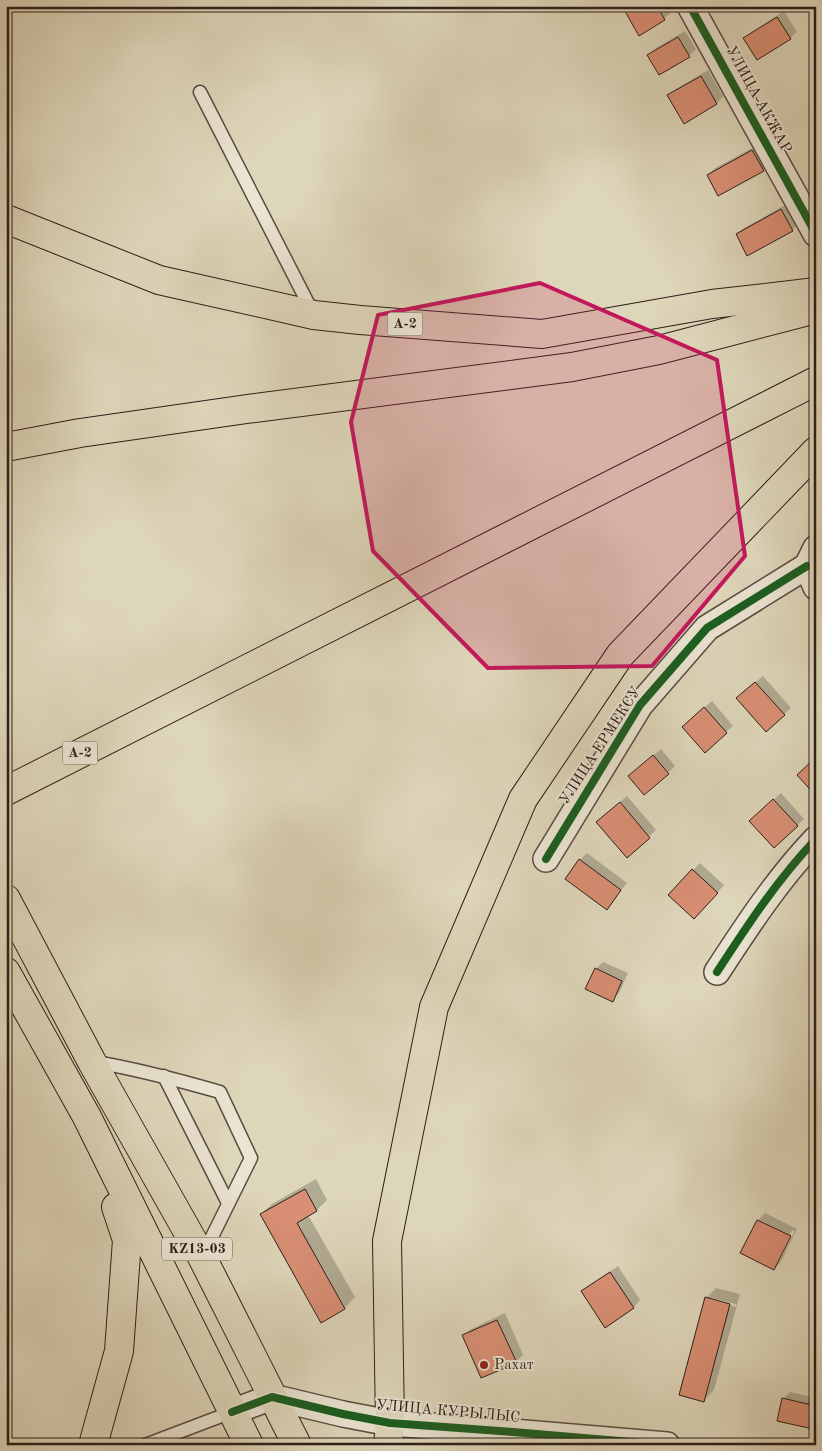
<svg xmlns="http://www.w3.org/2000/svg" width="822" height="1451" viewBox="0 0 822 1451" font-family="'Old Standard TT',serif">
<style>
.shadow{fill:#0003;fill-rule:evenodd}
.building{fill:#d98f74;stroke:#2d1e18}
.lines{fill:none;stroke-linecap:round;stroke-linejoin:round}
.service-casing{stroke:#594c40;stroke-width:15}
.minor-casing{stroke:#594c40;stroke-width:28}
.trunk-casing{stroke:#2d1e18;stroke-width:30}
.service{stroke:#eae4d2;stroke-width:12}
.minor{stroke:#eae4d2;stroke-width:25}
.trunk{stroke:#ded6ba;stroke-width:28}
.cycleway-casing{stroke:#eae4d2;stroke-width:11}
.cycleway{stroke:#1b5e20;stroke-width:8}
.marked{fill:#c2185b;fill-opacity:0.2;stroke:#c2185b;stroke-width:4;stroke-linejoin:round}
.poi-dot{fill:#8f2418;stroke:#eae4d2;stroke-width:2}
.labels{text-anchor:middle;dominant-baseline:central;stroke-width:4;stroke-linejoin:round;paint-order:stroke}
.shield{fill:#eae4d2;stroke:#665950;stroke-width:1}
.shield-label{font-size:14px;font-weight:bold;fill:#2d1e18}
.street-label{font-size:15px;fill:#2d1e18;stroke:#eae4d2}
.poi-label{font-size:15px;fill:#2d1e18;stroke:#eae4d2;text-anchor:start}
</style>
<rect width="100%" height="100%" fill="#ded6ba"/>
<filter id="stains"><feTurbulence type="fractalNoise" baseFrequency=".004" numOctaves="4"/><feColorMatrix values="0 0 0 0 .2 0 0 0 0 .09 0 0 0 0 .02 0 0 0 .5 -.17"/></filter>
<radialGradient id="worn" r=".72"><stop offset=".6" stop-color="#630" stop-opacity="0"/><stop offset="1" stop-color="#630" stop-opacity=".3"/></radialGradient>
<g class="shadow">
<polygon points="623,6 668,6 671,12 664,19"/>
<polygon points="736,6 745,6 738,10"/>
<polygon points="784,11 797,32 790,38 745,39 752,32"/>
<polygon points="685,31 696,49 689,56 649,55 656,48"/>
<polygon points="708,70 723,96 717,103 684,122 669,96 676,89"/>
<polygon points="760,144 770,163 763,170 708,175 715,168"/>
<polygon points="789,203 799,223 792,230 737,235 744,228"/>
<polygon points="763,676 791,708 766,730 745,691"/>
<polygon points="712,701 733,726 726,732 690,720"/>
<polygon points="661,749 675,766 668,773 637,770"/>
<polygon points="781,793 804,819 774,847 758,814"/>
<polygon points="627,796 656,830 627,856 605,815"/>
<polygon points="587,853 627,883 607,908 580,860"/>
<polygon points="700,863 724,885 701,911 670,895"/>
<polygon points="603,962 628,973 619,993 612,1000 587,989 596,969"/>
<polygon points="316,1179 327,1200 317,1210 308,1215 355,1297 345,1308 322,1321 261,1214 272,1204"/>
<path d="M765,1213l32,16 -16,33 -7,6 -32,-15 16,-33zM792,1230l3,1 -16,31h-2z"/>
<polygon points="618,1266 640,1300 634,1307 605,1326 583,1292 590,1285"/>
<path d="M716,1288l24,6 -26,96 -10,10 2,-102zM711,1298l25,6v3l-25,-7z"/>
<polygon points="505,1313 523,1355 516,1362 464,1336 471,1329"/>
<polygon points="790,1392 816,1398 816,1424 813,1427 783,1399"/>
<polygon points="730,1443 730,1445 665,1445"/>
</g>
<g class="building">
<polygon points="622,6 657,6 665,20 639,36"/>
<polygon points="777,17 791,39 757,60 743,38"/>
<polygon points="678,37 690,57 659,75 647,55"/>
<polygon points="701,76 717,104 684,124 667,95"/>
<polygon points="752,150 764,171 718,196 707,175"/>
<polygon points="781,209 793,231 747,256 736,234"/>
<polygon points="755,682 785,715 766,732 736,698"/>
<polygon points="704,707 727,733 705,753 682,727"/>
<polygon points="653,755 669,774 644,795 628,776"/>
<polygon points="816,757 816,796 797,775"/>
<polygon points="773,799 798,826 774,848 749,821"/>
<polygon points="620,802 650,838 627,858 596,822"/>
<polygon points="579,859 621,890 607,910 565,879"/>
<polygon points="692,869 718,893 694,919 668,895"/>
<polygon points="595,968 622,981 613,1002 585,989"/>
<polygon points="305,1189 317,1211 297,1223 345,1309 321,1323 260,1214"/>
<polygon points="757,1220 791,1236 774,1270 740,1253"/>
<polygon points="610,1272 634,1308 605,1328 581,1291"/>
<polygon points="705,1297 730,1304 704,1402 679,1395"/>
<polygon points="497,1320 517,1363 481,1378 462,1335"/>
<polygon points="782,1398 816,1406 816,1417 813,1429 777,1421"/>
</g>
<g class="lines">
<defs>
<g id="service">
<polyline points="200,92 313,313"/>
<path d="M95,1062c42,7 83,18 125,30l31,66 -49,99"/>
<polyline points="164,1076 228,1203"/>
<polyline points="145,1445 232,1412"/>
</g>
<g id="minor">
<polyline points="690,6 816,234"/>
<polyline points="816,548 807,566 816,587"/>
<polyline points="546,859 640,705 707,628 807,566"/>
<path d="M717,972c30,-46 60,-92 99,-133"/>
<polyline points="232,1412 272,1397 343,1414 390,1423 513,1432 667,1445"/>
</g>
<g id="trunk">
<polyline points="6,219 159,280 314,315 360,320 542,334 712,304 816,292"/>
<polyline points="6,447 80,433 247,409 572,367 659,350 816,309"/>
<polyline points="6,791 816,381"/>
<polyline points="6,899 92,1062 202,1257 297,1445"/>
<polyline points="6,972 87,1117 249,1445"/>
<polyline points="93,1445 119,1351 127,1240 116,1207"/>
<polyline points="388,1445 390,1423 387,1241 434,1007 523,799 620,655 816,451"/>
</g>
</defs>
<use href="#service" class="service-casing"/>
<use href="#minor" class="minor-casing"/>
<use href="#trunk" class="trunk-casing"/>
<use href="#service" class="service"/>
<use href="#minor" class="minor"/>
<use href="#trunk" class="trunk"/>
<defs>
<g id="cycleway">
<polyline points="690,6 816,234"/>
<polyline points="546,859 640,705 707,628 807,566"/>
<path d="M717,972c30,-46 60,-92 99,-133"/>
<polyline points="232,1412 272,1397 343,1414 390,1423 513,1432 667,1445"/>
</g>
</defs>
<use href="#cycleway" class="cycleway-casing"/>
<use href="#cycleway" class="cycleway"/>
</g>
<path class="marked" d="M540,283l177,77 28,196 -93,110 -164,2 -115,-117 -22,-129 27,-107z"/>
<circle class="poi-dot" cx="484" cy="1365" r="5"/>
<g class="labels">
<g class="shield">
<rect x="387.5" y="312.5" width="35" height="23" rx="4"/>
<rect x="62.5" y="741.5" width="35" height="23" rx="4"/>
<rect x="162" y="1237.5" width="70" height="23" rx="4"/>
</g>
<g class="shield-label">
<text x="405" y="324">A-2</text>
<text x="80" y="753">A-2</text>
<text x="197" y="1249">KZ13-03</text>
</g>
<g class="street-label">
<text transform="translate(758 100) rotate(61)">УЛИЦА АКЖАР</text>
<text transform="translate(601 746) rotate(-57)">УЛИЦА ЕРМЕКСУ</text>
<text transform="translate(448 1412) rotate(5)">УЛИЦА КУРЫЛЫС</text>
</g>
<g class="poi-label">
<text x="494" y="1365">Рахат</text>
</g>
</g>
<rect width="822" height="1451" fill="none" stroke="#ded6ba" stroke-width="25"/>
<rect x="8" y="8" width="807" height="1436" fill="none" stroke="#2d1e18" stroke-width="2.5"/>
<rect x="12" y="12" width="797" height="1426" fill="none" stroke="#2d1e18"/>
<rect width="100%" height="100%" filter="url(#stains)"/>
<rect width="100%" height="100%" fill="url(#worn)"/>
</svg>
